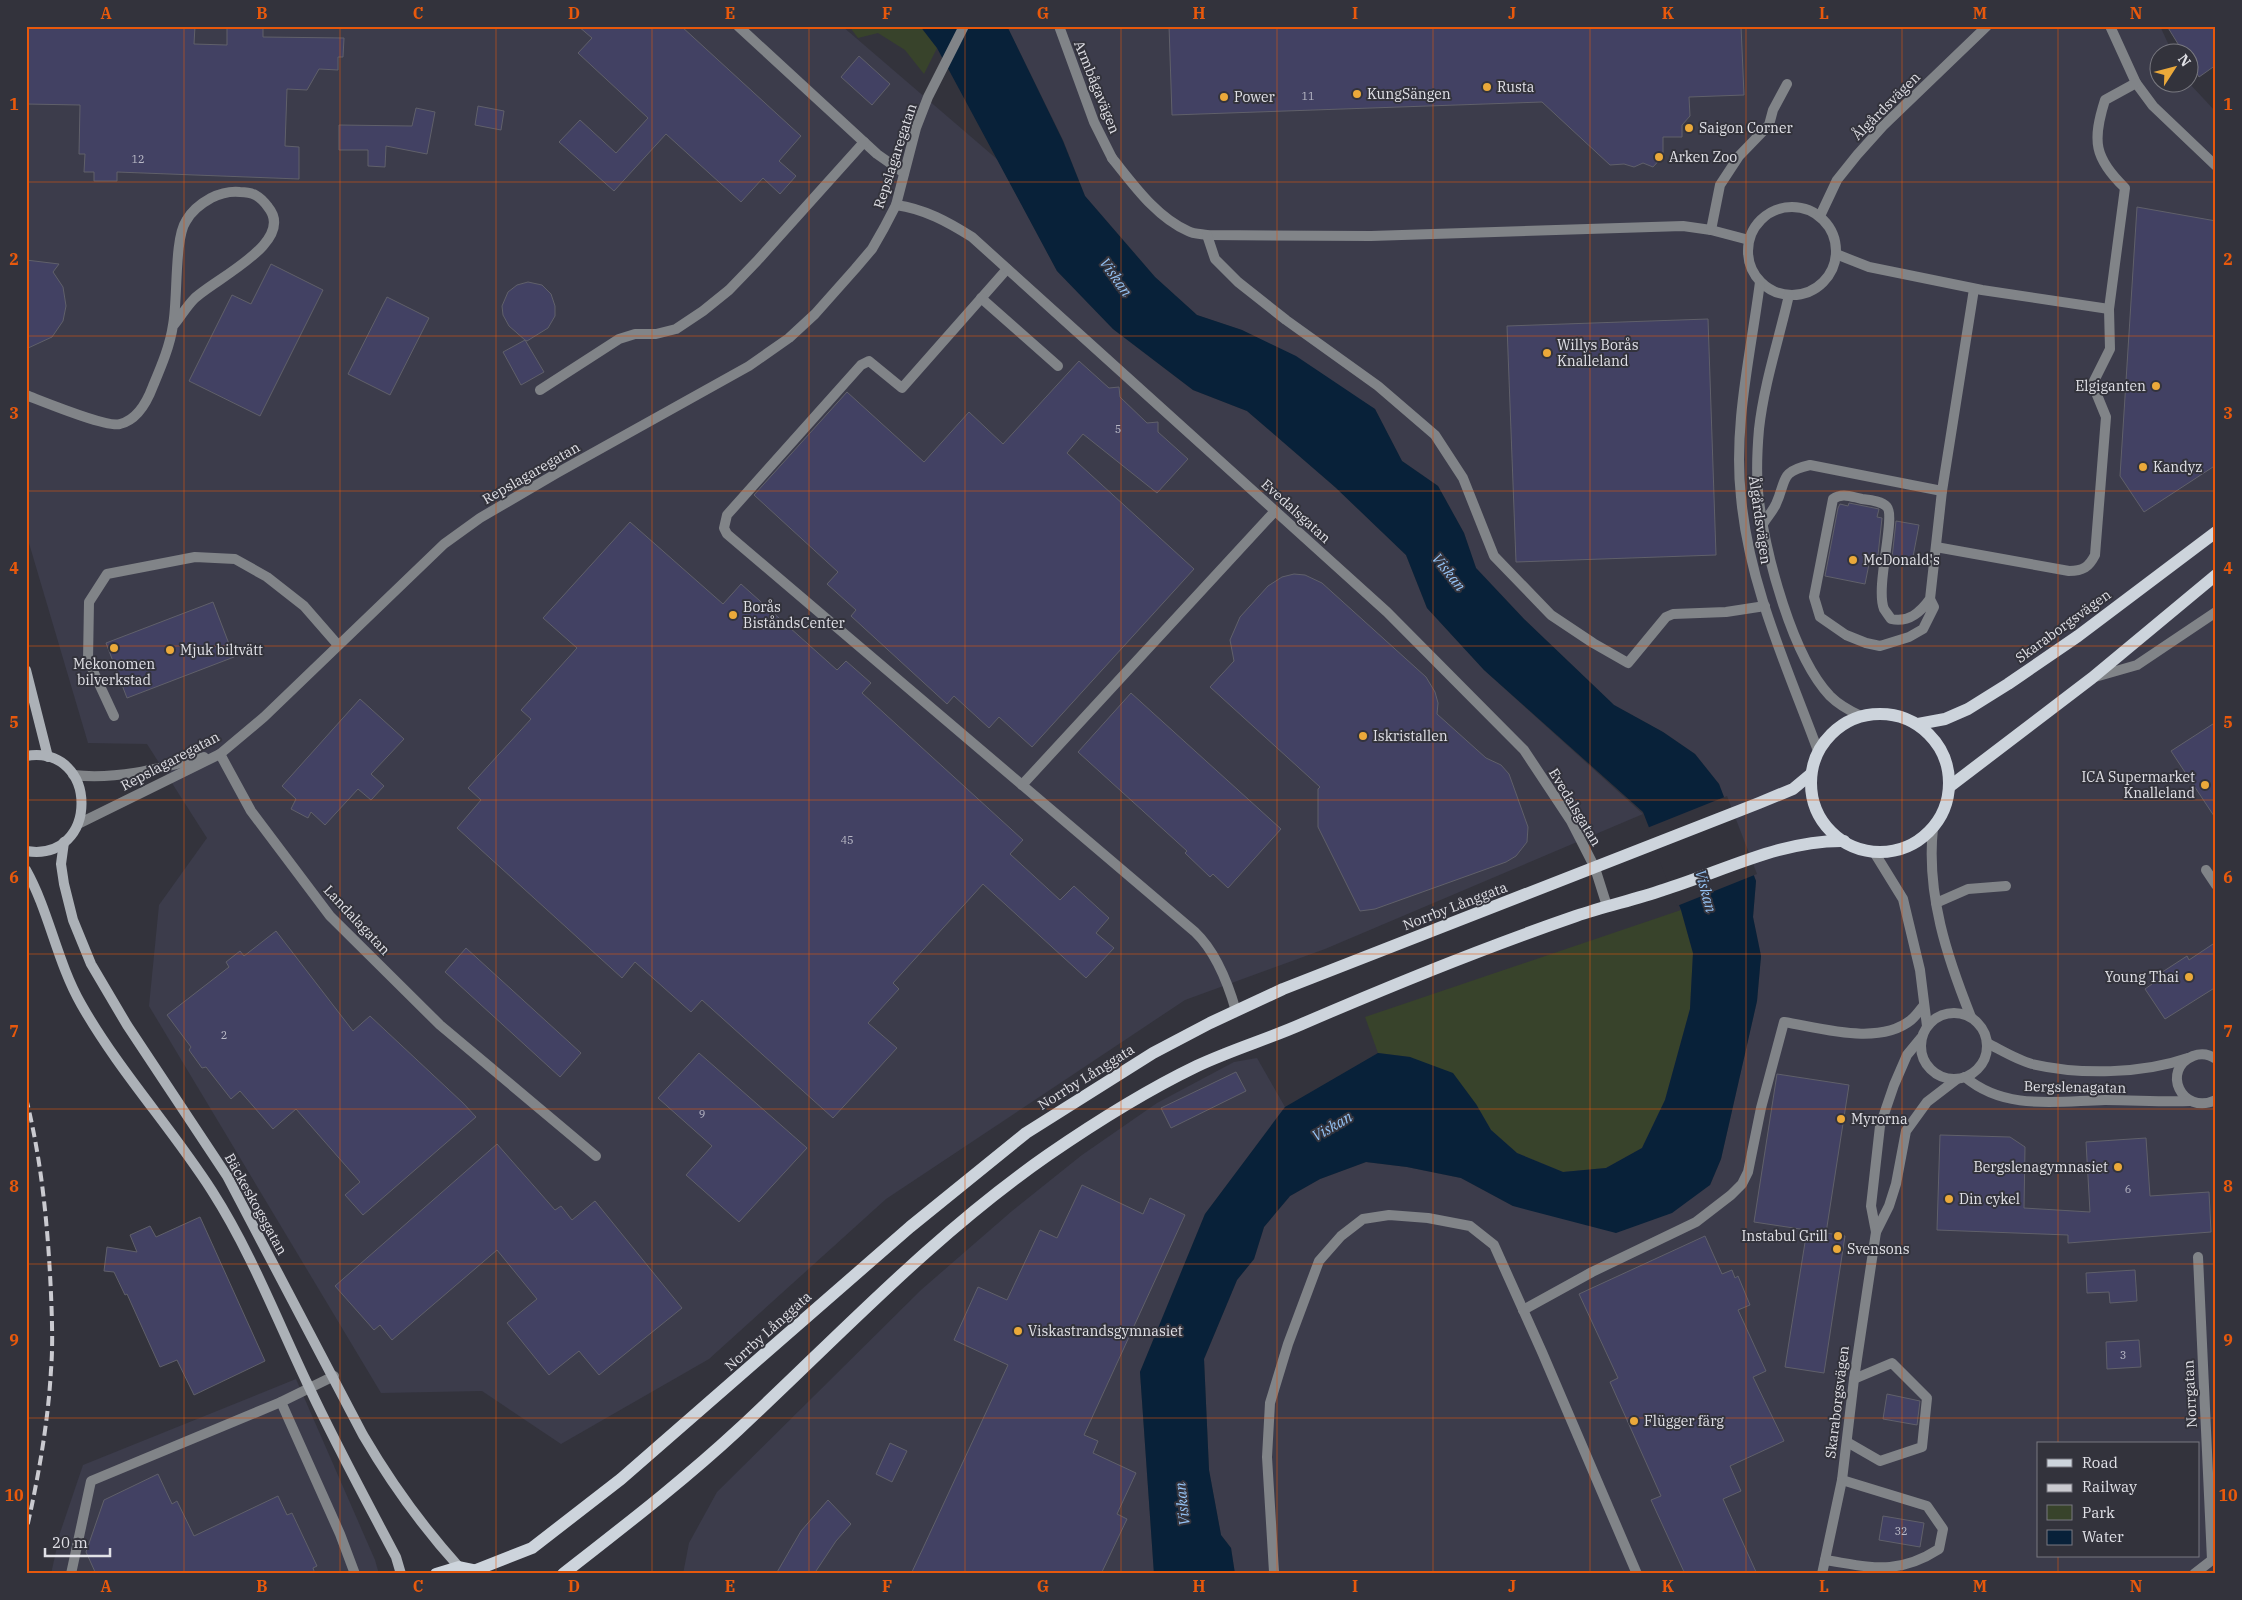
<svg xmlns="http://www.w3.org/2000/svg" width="2242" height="1600" viewBox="0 0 2242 1600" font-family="'IBM Plex Serif',serif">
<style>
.built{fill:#3c3c4b;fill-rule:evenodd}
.green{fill:#38432b}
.water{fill:#082139}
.pier{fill:#33333c}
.building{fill:#424163;stroke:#60606a}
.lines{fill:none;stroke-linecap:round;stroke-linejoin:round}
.service{stroke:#818488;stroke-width:10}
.minor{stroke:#818488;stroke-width:10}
.tertiary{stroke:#818488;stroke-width:10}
.secondary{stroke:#acb1b7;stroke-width:10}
.primary{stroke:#cdd4dc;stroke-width:12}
.rail{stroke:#cacad0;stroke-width:4;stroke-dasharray:10 5;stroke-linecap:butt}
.grid{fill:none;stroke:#e8590c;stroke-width:1;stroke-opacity:0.55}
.poi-dot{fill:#eba93a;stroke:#33333c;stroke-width:2}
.labels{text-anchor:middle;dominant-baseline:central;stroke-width:4;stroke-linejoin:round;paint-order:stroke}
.number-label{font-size:11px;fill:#b9b9c6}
.street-label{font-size:14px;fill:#e1e1e7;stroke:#33333c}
.poi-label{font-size:14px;fill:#e1e1e7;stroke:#33333c;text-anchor:start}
.water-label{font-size:15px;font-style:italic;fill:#95c3f5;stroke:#33333c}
.neatline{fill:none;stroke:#e8590c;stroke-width:2}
.grid-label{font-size:16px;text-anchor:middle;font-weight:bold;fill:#e8590c}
</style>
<rect width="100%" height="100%" fill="#33333c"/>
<g class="built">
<polygon points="26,26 842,26 998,160 1057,271 1113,329 1193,390 1247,411 1335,487 1406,555 1427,608 1484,670 1643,814 1325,949 1185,1000 886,1199 709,1359 561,1444 482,1391 381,1393 149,1006 159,905 207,838 147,744 88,743 26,533"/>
<path d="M1007,26h1153l12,26h-12v30l29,1 27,29v1462h-981l-4,-26 -10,-13 -12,-65 -5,-111 33,-79 17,-21 10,-32 26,-31 30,-17 46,-17 41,5 54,11 52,28 197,-21 11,-26 36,-158 4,-45 -8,-39 3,-36 -37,-97 -24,-30 -32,-22 -49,-27 -90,-86 -48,-51 -12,-35 -26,-47 -36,-25 -27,-52 -133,-79 -45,-15 -42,-38 -70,-81 -22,-56zM2038,1444h160v112h-160z"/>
<polygon points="1257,1058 1285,1107 1205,1214 1140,1372 1154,1574 683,1574 689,1543 717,1492 921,1290 1012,1211 1082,1155 1157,1103 1234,1062"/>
<polygon points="296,1379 375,1560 379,1574 51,1574 60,1533 83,1465"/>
</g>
<g class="green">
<polygon points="849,26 920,26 937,48 924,74 905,50 878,33 858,38"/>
<polygon points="1681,910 1693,953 1690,1009 1665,1100 1642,1148 1606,1168 1563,1172 1517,1153 1491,1130 1476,1104 1410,1057 1378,1053 1365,1017"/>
</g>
<polygon class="water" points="920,26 1007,26 1063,141 1085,196 1155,277 1197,315 1242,330 1296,356 1375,409 1402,461 1438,486 1464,533 1476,568 1524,619 1614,705 1663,732 1695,754 1719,784 1756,881 1753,917 1761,956 1757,1001 1721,1159 1710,1185 1672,1213 1616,1233 1513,1206 1461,1178 1407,1167 1366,1162 1320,1179 1290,1196 1264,1227 1254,1259 1237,1280 1204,1359 1209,1470 1221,1535 1231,1548 1235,1574 1154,1574 1140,1372 1205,1214 1285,1107 1378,1053 1410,1057 1453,1073 1476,1104 1491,1130 1517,1153 1563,1172 1606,1168 1642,1148 1665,1100 1690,1009 1693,953 1681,910 1643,812 1484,670 1427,608 1406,555 1335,487 1247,411 1193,390 1113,329 1057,271 937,48"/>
<polygon class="pier" points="1727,796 1757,874 1677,906 1647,828"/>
<g class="building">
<polygon points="26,26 195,26 194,44 227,45 227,26 263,26 263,37 344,38 343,57 338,57 338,70 319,69 307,90 287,89 285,146 299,147 299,179 117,172 117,181 94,181 94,172 84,172 85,154 79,154 80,105 26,104"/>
<polygon points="578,26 681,26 801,136 779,161 796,176 780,194 763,178 741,202 666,134 614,191 559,142 580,120 616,153 648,118 578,53 592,38"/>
<polygon points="1169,26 1741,26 1744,95 1689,97 1690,116 1682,125 1682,137 1663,137 1663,156 1653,167 1643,163 1634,167 1624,164 1610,165 1542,102 1172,115"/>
<polygon points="2167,26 2216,26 2216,65 2199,77 2190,62 2190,52 2183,52"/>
<polygon points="859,56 890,84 872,105 841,77"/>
<polygon points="478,106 504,111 501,130 475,125"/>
<polygon points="416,108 435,112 427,154 386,146 385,167 368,166 368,150 339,150 339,125 412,126"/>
<polygon points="2137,207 2216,221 2216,465 2144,512 2120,476"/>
<polygon points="26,260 59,264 53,272 63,287 66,306 63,321 52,337 26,349"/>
<polygon points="271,264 323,290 260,416 189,381 232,295 251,304"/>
<polygon points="528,282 542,285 551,294 555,306 555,316 548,328 527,341 525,340 544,372 521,385 503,352 525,340 509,326 503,315 502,306 508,292 517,285"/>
<polygon points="387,297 429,318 390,395 348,374"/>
<polygon points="1708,319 1716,555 1516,562 1507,326"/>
<polygon points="1079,361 1109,388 1119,387 1120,397 1147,423 1158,422 1158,432 1188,459 1157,493 1083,434 1067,453 1194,569 1032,747 999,717 989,728 954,696 947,704 851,616 856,610 827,584 838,572 754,495 847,392 924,462 969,412 1003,444"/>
<polygon points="1849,503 1879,509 1877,517 1882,518 1878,555 1871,554 1865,584 1825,576 1838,508 1840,504 1848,506"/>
<polygon points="1896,521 1919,525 1912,562 1892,558"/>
<polygon points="630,522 723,604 741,584 837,670 846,661 871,683 862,693 1023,840 1010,854 1060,900 1074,886 1109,918 1096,933 1114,948 1086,978 983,884 893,983 899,989 868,1023 897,1048 833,1118 702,1000 691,1012 635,962 622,978 457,828 481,800 468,788 531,719 521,710 577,648 543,618"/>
<polygon points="1294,574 1305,575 1322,583 1426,677 1435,692 1438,703 1437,714 1486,758 1501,765 1509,774 1528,827 1527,842 1516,856 1506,862 1375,909 1360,911 1318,827 1318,789 1320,787 1210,687 1234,661 1230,640 1240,617 1268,586 1282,577"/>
<polygon points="213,602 234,657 127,698 106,643"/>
<polygon points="1131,693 1281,829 1228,888 1213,874 1210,877 1185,853 1187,851 1078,752"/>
<polygon points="360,699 404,739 371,774 384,786 371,800 358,789 325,825 311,812 308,818 291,809 296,799 282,786"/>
<polygon points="2216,722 2216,819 2171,751"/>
<polygon points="276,931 353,1031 370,1016 463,1103 476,1117 363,1215 345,1195 360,1182 296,1109 273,1129 240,1091 231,1099 206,1067 202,1068 189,1050 191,1047 167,1015 229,967 226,962 240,951 244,956"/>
<polygon points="2216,942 2216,987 2165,1019 2145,989 2152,984 2150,980 2187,956 2189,960"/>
<polygon points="466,948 581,1053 560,1077 445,972"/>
<polygon points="699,1053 807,1148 739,1222 686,1175 712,1146 658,1098"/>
<polygon points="1236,1072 1246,1091 1171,1128 1161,1108"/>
<polygon points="1777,1074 1849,1085 1826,1233 1845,1236 1824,1373 1785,1367 1807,1230 1754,1222"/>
<polygon points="1940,1135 2010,1137 2025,1147 2024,1208 2090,1212 2086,1142 2146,1138 2150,1196 2209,1192 2211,1232 2068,1243 2068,1235 1937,1230"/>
<polygon points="497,1144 555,1210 561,1206 572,1220 595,1201 682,1308 599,1375 579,1351 549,1375 507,1323 537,1299 497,1250 392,1340 380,1325 374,1330 335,1286"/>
<polygon points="1082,1185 1143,1214 1150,1198 1185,1215 1084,1435 1098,1441 1093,1453 1136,1473 1117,1514 1127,1519 1101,1574 911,1574 1008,1365 954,1340 978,1287 1007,1300 1040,1230 1057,1238"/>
<polygon points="200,1217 265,1361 194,1395 177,1360 160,1367 127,1294 125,1295 114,1272 104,1271 107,1247 137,1252 130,1235 150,1226 156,1237"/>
<polygon points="1705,1236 1722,1274 1732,1270 1735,1278 1738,1276 1750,1305 1738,1310 1766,1371 1753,1377 1784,1441 1730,1466 1741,1491 1723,1499 1757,1574 1685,1574 1651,1500 1661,1496 1610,1382 1618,1378 1579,1294"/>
<polygon points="2135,1270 2137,1301 2110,1303 2109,1292 2087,1293 2086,1273"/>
<polygon points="2139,1340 2141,1367 2107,1369 2106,1342"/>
<polygon points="1887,1394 1920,1401 1917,1425 1883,1419"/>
<polygon points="890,1443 907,1451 892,1482 876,1474"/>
<polygon points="158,1474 172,1504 177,1501 194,1536 278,1496 287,1515 292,1513 317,1566 313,1568 315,1574 96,1574 86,1552 104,1500"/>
<polygon points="828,1500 851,1524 836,1541 814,1574 776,1574 801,1531"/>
<polygon points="1883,1516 1924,1523 1920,1547 1879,1540"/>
</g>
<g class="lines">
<g class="service">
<polyline points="738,26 877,154 904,173"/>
<polyline points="2110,26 2136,83 2153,106 2216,166"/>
<path d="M1112,158c21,26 44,59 76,73 5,3 13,3 19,4l164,1 312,-10 28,4 38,10"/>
<polyline points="1711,230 1720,185 1739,156 1769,125 1773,110 1787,84"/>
<polyline points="1207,235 1215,259 1238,282 1286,320 1378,386 1435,435 1463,478 1494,556 1551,615 1593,643 1628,663 1666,617 1673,614 1726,612 1765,606"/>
<polyline points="1836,254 1869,267 1982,290 2109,309"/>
<path d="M1007,269l-105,119 -33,-27 -8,4 -134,150 -3,13 3,6 468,398c21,20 33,51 41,79"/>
<polyline points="981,298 1058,366"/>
<polyline points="540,390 619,339 635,334 656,334 676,329 703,311 729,290 757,261 864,142"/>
<path d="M26,395c16,6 81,33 94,29 17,-4 27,-22 33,-38 8,-19 17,-40 20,-61 5,-25 1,-86 13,-104 6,-11 14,-17 25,-23 8,-4 19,-7 29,-6 13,0 20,4 28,15 29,35 -54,72 -74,92 -8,8 -14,19 -21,27"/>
<path d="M1763,524c4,-7 10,-13 13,-20 11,-24 3,-32 34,-39l132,26"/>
<path d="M1936,547l133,24c14,0 20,-4 26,-16l11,-138 -9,-22 -3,-14 16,-32 -1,-40 16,-121c-31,-30 -33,-47 -20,-88l31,-17"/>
<path d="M1930,599l4,8 -11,22 -14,8 -29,9 -14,-3 -20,-8 -26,-18 -6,-20 19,-98c9,-7 19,-2 29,0 8,1 20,2 25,8 9,10 -12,80 -3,102 2,3 5,7 7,10 17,4 29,-6 39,-20l12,-108 32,-202"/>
<polyline points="114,716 88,660 89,602 107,574 195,557 235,559 267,577 304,606 338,645"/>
<polyline points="1022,785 1275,511"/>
<polyline points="2206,870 2216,885"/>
<polyline points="1936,903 1968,889 2006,886"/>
<path d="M1523,1310l69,-38 104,-50 35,-27 11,-11 6,-12 13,-64 23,-86c37,6 95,24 127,-2 5,-4 9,-10 13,-15"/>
<polyline points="334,1376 281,1402 340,1534 355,1574"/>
<polyline points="1847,1442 1880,1461 1922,1447 1927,1398 1892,1363 1854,1379"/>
<path d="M1825,1560c46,7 72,16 114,-11l4,-20 -16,-23 -85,-26"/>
<polyline points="1274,1572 1267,1457 1270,1403 1288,1344 1319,1261 1341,1236 1363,1219 1389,1215 1428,1218 1470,1226 1494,1245 1542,1352 1637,1574"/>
<polyline points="71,1574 91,1481 281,1402"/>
</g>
<g class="minor">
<polyline points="1059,26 1094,122 1112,158"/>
<path d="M896,205c29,4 52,17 76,32l415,375 137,138 47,71 24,47 12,38"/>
<polyline points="2095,677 2137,665 2216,612"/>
<polyline points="220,754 251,811 330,916 440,1025 596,1156"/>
<path d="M73,775c45,5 88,-7 131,-18"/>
<polyline points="78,824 220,754 264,717 444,544 480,518 557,473 749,366 789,338 815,314 855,269 872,249 884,228 896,205 916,128 928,97 964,26"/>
<polyline points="2194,1574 2212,1560 2198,1257"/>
</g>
<g class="tertiary">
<circle cx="1792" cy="251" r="44"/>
<polyline points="1820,216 1837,180 1857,155 1883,126 1987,26"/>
<path d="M1760,282c-9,71 -27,143 -19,215 8,89 47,172 77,254"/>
<path d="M1789,295c-10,44 -25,89 -30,134 -2,23 -3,49 0,72 7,54 33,155 71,195 9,9 20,15 31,20"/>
<path d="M1933,828c-7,66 14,129 38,189"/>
<polyline points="1874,852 1903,899 1920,970 1927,1026"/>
<circle cx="1954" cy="1046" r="33"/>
<path d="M1987,1043c14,7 30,17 45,21 48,11 110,10 156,-6"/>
<path d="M2216,1059c-7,-5 -15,-6 -23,-3 -32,13 -12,60 23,44"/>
<path d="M1965,1077c40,34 92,24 140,23 29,0 57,2 85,1"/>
<polyline points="1876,1232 1871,1206 1880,1126 1894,1085 1907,1055 1921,1038"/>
<polyline points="1822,1574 1842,1480 1854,1379 1876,1232 1889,1206 1896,1184 1906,1131 1927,1102 1957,1079"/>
</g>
<g class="secondary">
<polyline points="26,670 48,757"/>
<path d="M26,756c74,-12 74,107 0,95"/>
<path d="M64,842l-3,22 3,20 9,36 18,44 36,61 100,151 136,259c28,48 59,91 96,132"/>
<path d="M26,870c23,41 31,92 55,134 38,67 90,123 131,187 39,61 65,129 96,194 27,58 58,115 88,172l5,17"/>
</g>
<g class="primary">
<circle cx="1880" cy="783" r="69"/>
<polyline points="1918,724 1945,719 1968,709 2008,684 2078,636 2216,532"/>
<polyline points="1949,787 2092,678 2216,575"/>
<polyline points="476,1570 532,1548 621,1479 910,1227 1026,1133 1153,1053 1210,1023 1283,989 1759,803 1793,789 1811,774"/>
<polyline points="436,1574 459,1567 483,1572"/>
<path d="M563,1574c60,-47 120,-93 175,-144 101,-94 196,-196 310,-275 48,-33 97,-64 149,-89 34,-16 71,-27 105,-42 90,-39 181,-76 274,-108 29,-10 58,-16 87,-26 59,-18 117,-50 181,-49"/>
</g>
<path class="rail" d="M26,1098c16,64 22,130 25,196 1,25 2,51 0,76 -3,54 -13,109 -25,162"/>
</g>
<path class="grid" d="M184,26v1548M340,26v1548M496,26v1548M652,26v1548M809,26v1548M965,26v1548M1121,26v1548M1277,26v1548M1433,26v1548M1590,26v1548M1746,26v1548M1902,26v1548M2058,26v1418M26,182h2190M26,336h2190M26,491h2190M26,646h2190M26,800h2190M26,954h2190M26,1109h2190M26,1264h2190M26,1418h2190M2058,1556v18"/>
<g class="poi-dot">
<circle cx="1487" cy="87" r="5"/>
<circle cx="1357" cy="94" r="5"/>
<circle cx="1224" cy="97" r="5"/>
<circle cx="1689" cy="128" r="5"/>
<circle cx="1659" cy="157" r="5"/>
<circle cx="1547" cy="353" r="5"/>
<circle cx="2156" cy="386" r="5"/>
<circle cx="2143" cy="467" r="5"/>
<circle cx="1853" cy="560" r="5"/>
<circle cx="733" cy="615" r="5"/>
<circle cx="114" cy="648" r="5"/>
<circle cx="170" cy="650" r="5"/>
<circle cx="1363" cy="736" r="5"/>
<circle cx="2205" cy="785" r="5"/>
<circle cx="2189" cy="977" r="5"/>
<circle cx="1841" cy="1119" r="5"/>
<circle cx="2118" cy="1167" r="5"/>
<circle cx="1949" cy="1199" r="5"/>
<circle cx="1838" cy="1236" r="5"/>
<circle cx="1837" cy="1249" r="5"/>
<circle cx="1018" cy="1331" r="5"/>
<circle cx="1634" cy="1421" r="5"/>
</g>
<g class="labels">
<g class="number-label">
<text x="1308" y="96">11</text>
<text x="138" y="159">12</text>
<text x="1118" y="429">5</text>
<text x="847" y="840">45</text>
<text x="224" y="1035">2</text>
<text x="702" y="1114">9</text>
<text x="2128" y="1189">6</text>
<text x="2123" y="1355">3</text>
<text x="1901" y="1531">32</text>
</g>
<g class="street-label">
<text transform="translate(1097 87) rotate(68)">Armbågavägen</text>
<text transform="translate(1886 106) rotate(-45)">Ålgårdsvägen</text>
<text transform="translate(895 156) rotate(-72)">Repslagaregatan</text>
<text transform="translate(531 473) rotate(-30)">Repslagaregatan</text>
<text transform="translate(1296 511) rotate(42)">Evedalsgatan</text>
<text transform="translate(1760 520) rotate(82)">Ålgårdsvägen</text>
<text transform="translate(2063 626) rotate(-36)">Skaraborgsvägen</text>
<text transform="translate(170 761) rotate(-28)">Repslagaregatan</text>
<text transform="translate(1575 807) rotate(59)">Evedalsgatan</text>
<text transform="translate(1455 906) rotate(-21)">Norrby Långgata</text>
<text transform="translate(357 920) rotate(47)">Landalagatan</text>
<text transform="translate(1086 1077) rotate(-32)">Norrby Långgata</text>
<text transform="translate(2075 1087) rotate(1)">Bergslenagatan</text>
<text transform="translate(256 1204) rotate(61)">Bäckeskogsgatan</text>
<text transform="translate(768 1331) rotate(-42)">Norrby Långgata</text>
<text transform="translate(2190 1394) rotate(-93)">Norrgatan</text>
<text transform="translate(1837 1402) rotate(-83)">Skaraborgsvägen</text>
</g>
<g class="poi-label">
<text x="1497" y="87">Rusta</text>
<text x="1367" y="94">KungSängen</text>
<text x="1234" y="97">Power</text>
<text x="1699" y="128">Saigon Corner</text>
<text x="1669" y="157">Arken Zoo</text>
<text x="1557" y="345">Willys Borås<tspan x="1557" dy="16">Knalleland</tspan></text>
<text x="2146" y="386" text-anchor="end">Elgiganten</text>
<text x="2153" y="467">Kandyz</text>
<text x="1863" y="560">McDonald's</text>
<text x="743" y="607">Borås<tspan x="743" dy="16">BiståndsCenter</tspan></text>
<text x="180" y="650">Mjuk biltvätt</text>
<text x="114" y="664" text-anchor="middle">Mekonomen<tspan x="114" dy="16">bilverkstad</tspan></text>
<text x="1373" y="736">Iskristallen</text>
<text x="2195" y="777" text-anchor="end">ICA Supermarket<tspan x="2195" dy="16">Knalleland</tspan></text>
<text x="2179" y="977" text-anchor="end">Young Thai</text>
<text x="1851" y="1119">Myrorna</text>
<text x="2108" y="1167" text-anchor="end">Bergslenagymnasiet</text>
<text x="1959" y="1199">Din cykel</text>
<text x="1828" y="1236" text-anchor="end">Instabul Grill</text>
<text x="1847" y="1249">Svensons</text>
<text x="1028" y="1331">Viskastrandsgymnasiet</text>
<text x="1644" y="1421">Flügger färg</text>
</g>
<g class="water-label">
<text transform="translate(1116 277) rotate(54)">Viskan</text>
<text transform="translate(1449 572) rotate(51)">Viskan</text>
<text transform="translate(1706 891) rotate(75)">Viskan</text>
<text transform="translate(1332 1126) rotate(-30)">Viskan</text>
<text transform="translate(1182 1504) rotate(-96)">Viskan</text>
</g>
</g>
<rect width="2242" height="1600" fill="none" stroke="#33333c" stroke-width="55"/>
<rect x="2037" y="1442" width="162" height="115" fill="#33333c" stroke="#797980"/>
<rect x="2047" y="1459" width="25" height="8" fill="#cdd4dc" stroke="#797980"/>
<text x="2082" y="1468" font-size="15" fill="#e1e1e7">Road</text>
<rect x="2047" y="1484" width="25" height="8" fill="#cacad0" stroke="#797980"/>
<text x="2082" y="1492" font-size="15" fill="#e1e1e7">Railway</text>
<rect x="2047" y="1505" width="25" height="15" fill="#38432b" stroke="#797980"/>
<text x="2082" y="1518" font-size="15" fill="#e1e1e7">Park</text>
<rect x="2047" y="1530" width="25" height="15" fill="#082139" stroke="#797980"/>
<text x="2082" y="1542" font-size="15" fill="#e1e1e7">Water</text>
<g transform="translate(2174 68) rotate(54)"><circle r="24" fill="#33333c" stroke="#797980"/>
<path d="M0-4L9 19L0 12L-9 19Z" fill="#eba93a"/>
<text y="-8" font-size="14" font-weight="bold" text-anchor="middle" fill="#e1e1e7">N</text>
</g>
<path d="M45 1548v8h65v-8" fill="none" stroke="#e1e1e7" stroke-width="2.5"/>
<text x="52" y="1548" font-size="15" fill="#e1e1e7" stroke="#33333c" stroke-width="4" paint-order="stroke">20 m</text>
<rect x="28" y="28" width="2186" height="1544" class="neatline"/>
<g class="grid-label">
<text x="106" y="19">A</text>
<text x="262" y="19">B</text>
<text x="418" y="19">C</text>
<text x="574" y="19">D</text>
<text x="730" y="19">E</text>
<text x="887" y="19">F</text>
<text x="1043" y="19">G</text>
<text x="1199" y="19">H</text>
<text x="1355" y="19">I</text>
<text x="1512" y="19">J</text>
<text x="1668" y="19">K</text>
<text x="1824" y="19">L</text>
<text x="1980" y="19">M</text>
<text x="2136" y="19">N</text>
<text x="14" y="110">1</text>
<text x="2228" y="110">1</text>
<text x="14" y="265">2</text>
<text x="2228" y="265">2</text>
<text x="14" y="419">3</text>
<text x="2228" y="419">3</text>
<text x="14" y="574">4</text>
<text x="2228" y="574">4</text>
<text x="14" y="728">5</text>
<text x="2228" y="728">5</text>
<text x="14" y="883">6</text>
<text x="2228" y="883">6</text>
<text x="14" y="1037">7</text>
<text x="2228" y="1037">7</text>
<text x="14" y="1192">8</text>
<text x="2228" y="1192">8</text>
<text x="14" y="1346">9</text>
<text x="2228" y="1346">9</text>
<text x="14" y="1501">10</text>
<text x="2228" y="1501">10</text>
<text x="106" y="1592">A</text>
<text x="262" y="1592">B</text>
<text x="418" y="1592">C</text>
<text x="574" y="1592">D</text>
<text x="730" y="1592">E</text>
<text x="887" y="1592">F</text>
<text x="1043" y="1592">G</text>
<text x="1199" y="1592">H</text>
<text x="1355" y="1592">I</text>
<text x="1512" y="1592">J</text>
<text x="1668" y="1592">K</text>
<text x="1824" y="1592">L</text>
<text x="1980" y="1592">M</text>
<text x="2136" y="1592">N</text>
</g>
</svg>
